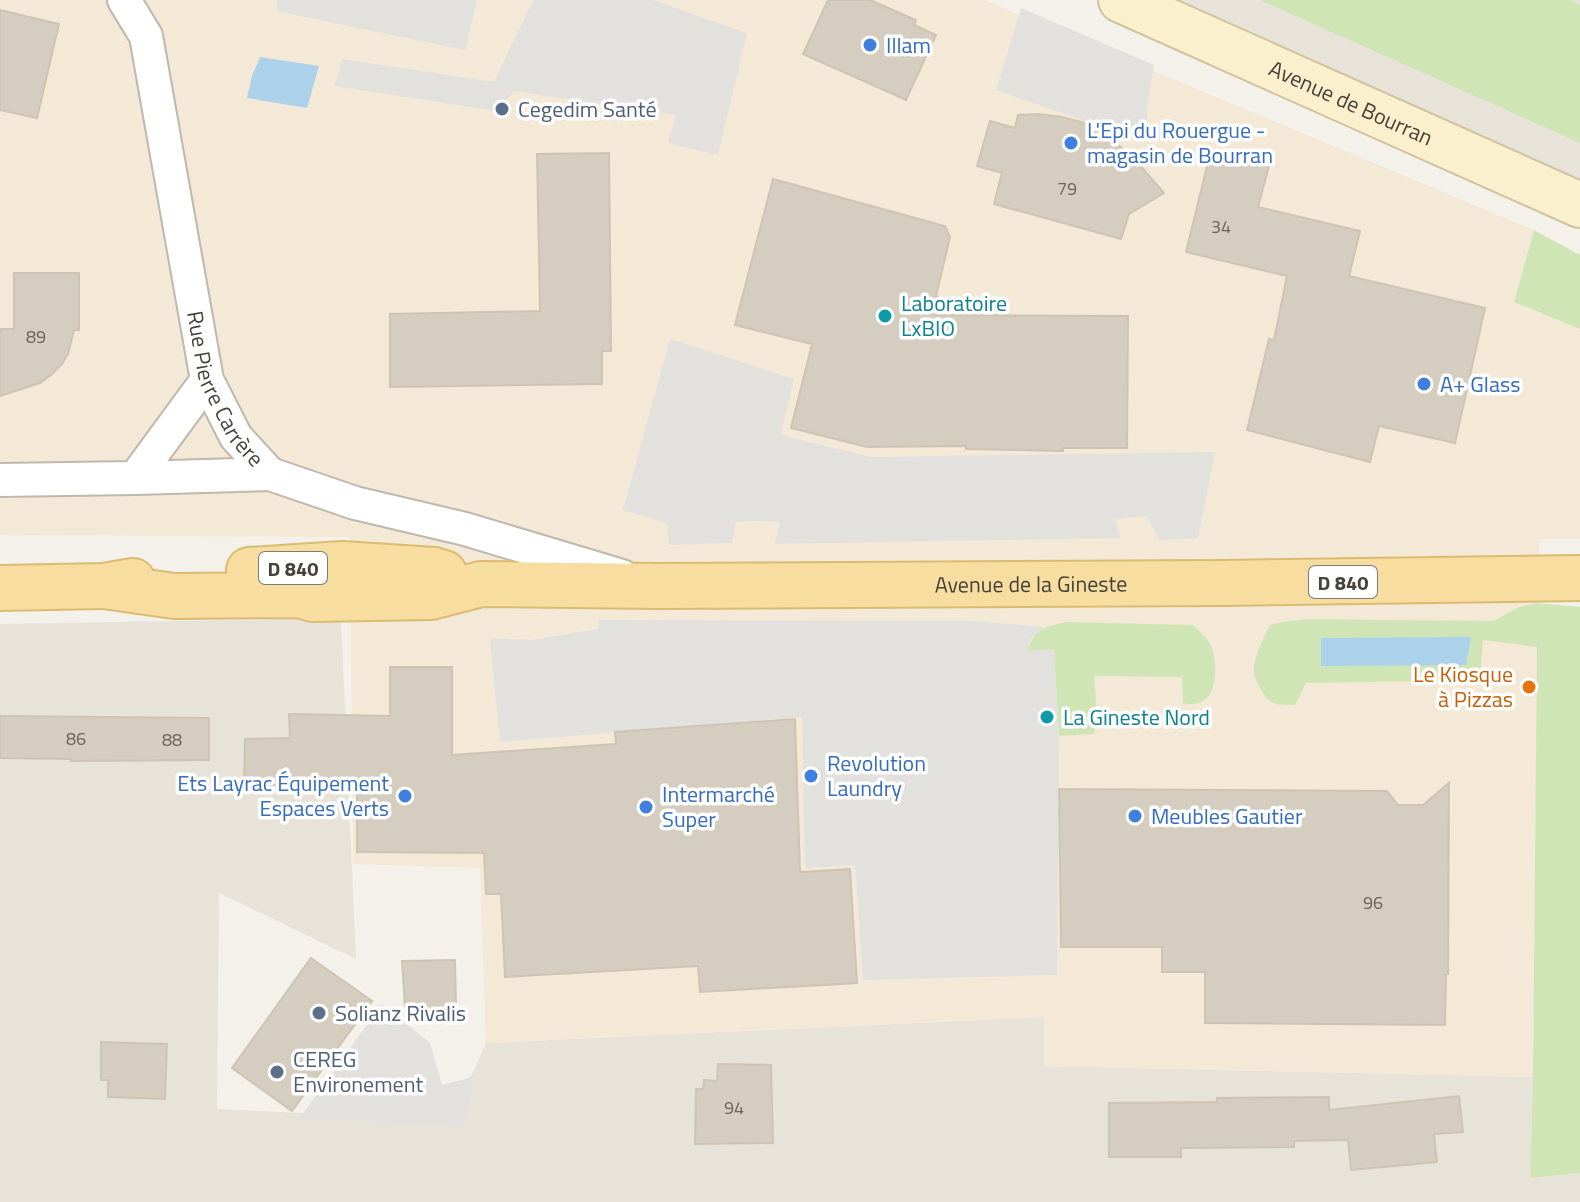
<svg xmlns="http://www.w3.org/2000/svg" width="1580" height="1202" viewBox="0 0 1580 1202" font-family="'Titillium Web',sans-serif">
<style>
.residential{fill:#e7e3d9}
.commercial{fill:#f4e8d7}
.green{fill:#d0e5b6}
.parking{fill:#e3e1de}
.water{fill:#acd2eb}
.building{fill:#d5cdc0;stroke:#cfc4b4;stroke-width:2}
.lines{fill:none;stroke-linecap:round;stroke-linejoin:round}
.street-casing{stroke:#bfb8ad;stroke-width:36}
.secondary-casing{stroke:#d0c39d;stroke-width:48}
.primary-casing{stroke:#dbbb71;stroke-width:48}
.street{stroke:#fff;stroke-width:32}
.secondary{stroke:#fbf0cd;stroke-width:44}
.primary{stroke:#f7dea0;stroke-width:44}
.shop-dot{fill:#3f7fe0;stroke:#fff;stroke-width:3}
.service-dot{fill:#5c6f8a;stroke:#fff;stroke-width:3}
.culture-dot{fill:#0f9aa8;stroke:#fff;stroke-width:3}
.food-dot{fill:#e8710a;stroke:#fff;stroke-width:3}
.labels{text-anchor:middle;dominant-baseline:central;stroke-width:7;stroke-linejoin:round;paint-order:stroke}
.number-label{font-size:18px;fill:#6a655b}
.shield{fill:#fff;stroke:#7e7b74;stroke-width:2}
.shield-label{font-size:20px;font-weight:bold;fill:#474239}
.shop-label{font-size:22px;fill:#366cbe;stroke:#fff;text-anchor:start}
.street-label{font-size:22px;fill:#474239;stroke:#fff}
.service-label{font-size:22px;fill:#4e5e75;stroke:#fff;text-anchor:start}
.culture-label{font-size:22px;fill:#0d838f;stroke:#fff;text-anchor:start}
.food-label{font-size:22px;fill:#c56008;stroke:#fff;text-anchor:end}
</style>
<rect width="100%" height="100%" fill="#f4f1ea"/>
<g class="residential">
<polygon points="1152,0 1580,0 1580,183"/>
<polygon points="341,618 356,959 219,893 217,1109 452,1120 486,1043 1045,1017 1045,1066 1533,1077 1530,1178 1580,1173 1580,1202 0,1202 0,624"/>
</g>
<polygon class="commercial" points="0,0 984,0 1534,230 1514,302 1580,329 1580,539 1539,539 1533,1077 1044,1066 1044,1017 486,1043 480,868 353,864 350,537 0,535"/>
<g class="green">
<polygon points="1260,0 1570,0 1580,5 1580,143"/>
<polygon points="1534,230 1580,255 1580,329 1514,302"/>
<path d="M1538,603l42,4v566l-50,5 3,-101 4,-430 -54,-7 -3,40 -174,3 -11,22c-19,1 -27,-1 -36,-19 -2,-4 -4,-8 -5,-12 -2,-15 10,-36 16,-49l12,-3 25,-3 187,2 25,-14z"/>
<path d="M1066,622l127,3c6,6 13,12 17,19 10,23 8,68 -27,59l-1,-26 -88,-1 3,38 -3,20 -35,2 -5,-86 -26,1c6,-23 17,-24 38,-29z"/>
</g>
<g class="parking">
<polygon points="278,0 477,0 465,50 276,11"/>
<polygon points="533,0 653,0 747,33 718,155 668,143 676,115 514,91 497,111 335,86 342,59 494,82"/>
<polygon points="1021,8 1154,65 1147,106 1146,142 996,90"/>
<polygon points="670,339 794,379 781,435 871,457 1215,452 1198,538 1159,540 1147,516 1115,519 1121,538 775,544 780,522 756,521 736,522 732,543 669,545 667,523 623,510"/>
<polygon points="599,620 977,621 1044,627 1031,639 1028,651 1054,649 1059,736 1057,975 863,980 855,865 805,868 802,717 500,742 490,638 531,640 598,629"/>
<polygon points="382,1004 430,1043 442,1085 472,1077 472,1094 463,1126 299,1119"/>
</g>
<g class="water">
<polygon points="260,57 319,66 307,108 247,98 252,76"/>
<polygon points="1471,637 1466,665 1321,666 1321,638"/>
</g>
<g class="building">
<polygon points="828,0 870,0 916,20 914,25 936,35 906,100 803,54"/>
<polygon points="0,10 59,24 37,118 0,110"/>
<polygon points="1039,114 1062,117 1081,122 1102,132 1132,156 1164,193 1129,214 1121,239 994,204 1002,173 977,166 990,121 1015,128 1018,115"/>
<polygon points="1211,150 1269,166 1258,207 1360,231 1349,276 1485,308 1455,443 1379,426 1370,462 1247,430 1269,339 1274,340 1287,276 1186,252"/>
<polygon points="609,153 611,351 602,351 602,384 390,387 390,314 540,311 537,154"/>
<polygon points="773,179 945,226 950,237 936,296 941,298 937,315 1128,316 1127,448 1063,448 1063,451 966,449 966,446 867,447 791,428 812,344 735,325"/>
<polygon points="14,273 79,273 79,330 74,330 68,354 62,364 51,375 40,383 0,396 0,329 14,329"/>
<polygon points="390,667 452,667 452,755 616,744 615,732 795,719 800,872 850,869 857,983 700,992 698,966 505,977 501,894 486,894 484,853 357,852 357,782 244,786 245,739 290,738 289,714 390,716"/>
<polygon points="0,716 209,718 209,760 71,761 71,759 0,758"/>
<polygon points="1449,783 1448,974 1446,974 1445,1025 1205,1023 1205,972 1162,972 1162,947 1061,947 1059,789 1387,791 1398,805 1423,805"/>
<polygon points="311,958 372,1001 292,1111 232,1068"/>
<polygon points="455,960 456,1009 405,1007 402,961"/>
<polygon points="101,1042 167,1044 165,1099 108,1097 108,1080 101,1080"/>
<polygon points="718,1064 771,1065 773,1143 695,1144 696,1089 703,1089 704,1080 717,1081"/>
<polygon points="1459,1096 1463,1132 1434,1134 1437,1162 1351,1170 1348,1140 1294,1141 1294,1147 1181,1148 1181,1157 1109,1157 1109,1103 1217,1102 1217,1098 1329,1097 1329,1110"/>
</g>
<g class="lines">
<defs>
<g id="street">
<path id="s1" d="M124,0l22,36 61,344 29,57 34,37 85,29 110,26 157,47"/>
<polyline points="135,478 270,474"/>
<polyline points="0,480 135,478 207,380"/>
</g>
<g id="secondary">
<path id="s2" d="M1121,0l459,205"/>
</g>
<g id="primary">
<polyline points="249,570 342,564 434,570 444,573"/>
<path id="s3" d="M104,586l70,10 125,-1 14,4 118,-2 50,-13 175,2 567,-3 357,-5"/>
<polyline points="0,588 104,586 133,581"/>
</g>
</defs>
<use href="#street" class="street-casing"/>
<use href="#secondary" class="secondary-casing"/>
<use href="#primary" class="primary-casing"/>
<use href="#street" class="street"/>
<use href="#secondary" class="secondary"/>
<use href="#primary" class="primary"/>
</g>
<g class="shop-dot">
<circle cx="870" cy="45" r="8"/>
<circle cx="1071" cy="143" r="8"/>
<circle cx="1424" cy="384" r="8"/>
<circle cx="811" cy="776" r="8"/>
<circle cx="405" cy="796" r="8"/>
<circle cx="646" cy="807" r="8"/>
<circle cx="1135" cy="816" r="8"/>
</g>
<g class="service-dot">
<circle cx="502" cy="109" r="8"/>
<circle cx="319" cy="1013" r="8"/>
<circle cx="277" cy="1072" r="8"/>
</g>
<g class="culture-dot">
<circle cx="885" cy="316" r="8"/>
<circle cx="1047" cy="717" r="8"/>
</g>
<circle class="food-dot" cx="1529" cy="687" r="8"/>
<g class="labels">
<g class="number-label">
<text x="1067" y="188">79</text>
<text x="1221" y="226">34</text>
<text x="36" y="336">89</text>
<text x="76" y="738">86</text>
<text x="172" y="739">88</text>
<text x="1373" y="902">96</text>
<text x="734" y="1107">94</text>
</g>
<g class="shield">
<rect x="259" y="552" width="68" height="32" rx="6"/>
<rect x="1309" y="566" width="68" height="32" rx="6"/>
</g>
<g class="shield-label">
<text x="293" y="568">D 840</text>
<text x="1343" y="582">D 840</text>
</g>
<g class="shop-label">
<text x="886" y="45">Illam</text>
<text x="1087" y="130">L'Epi du Rouergue -<tspan x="1087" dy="25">magasin de Bourran</tspan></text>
<text x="1440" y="384">A+ Glass</text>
<text x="827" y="763">Revolution<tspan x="827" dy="25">Laundry</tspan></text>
<text x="389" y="783" text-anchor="end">Ets Layrac Équipement<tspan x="389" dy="25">Espaces Verts</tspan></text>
<text x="662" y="794">Intermarché<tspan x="662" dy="25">Super</tspan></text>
<text x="1151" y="816">Meubles Gautier</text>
</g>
<g class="street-label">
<text stroke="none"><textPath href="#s2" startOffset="252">Avenue de Bourran</textPath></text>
<text stroke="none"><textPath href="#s1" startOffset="406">Rue Pierre Carrère</textPath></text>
<text stroke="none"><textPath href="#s3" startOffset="930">Avenue de la Gineste</textPath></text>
</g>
<g class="service-label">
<text x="518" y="109">Cegedim Santé</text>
<text x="335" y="1013">Solianz Rivalis</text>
<text x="293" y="1059">CEREG<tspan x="293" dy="25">Environement</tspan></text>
</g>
<g class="culture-label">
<text x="901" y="303">Laboratoire<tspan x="901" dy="25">LxBIO</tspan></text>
<text x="1063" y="717">La Gineste Nord</text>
</g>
<g class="food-label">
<text x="1513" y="674">Le Kiosque<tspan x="1513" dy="25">à Pizzas</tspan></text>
</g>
</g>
</svg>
